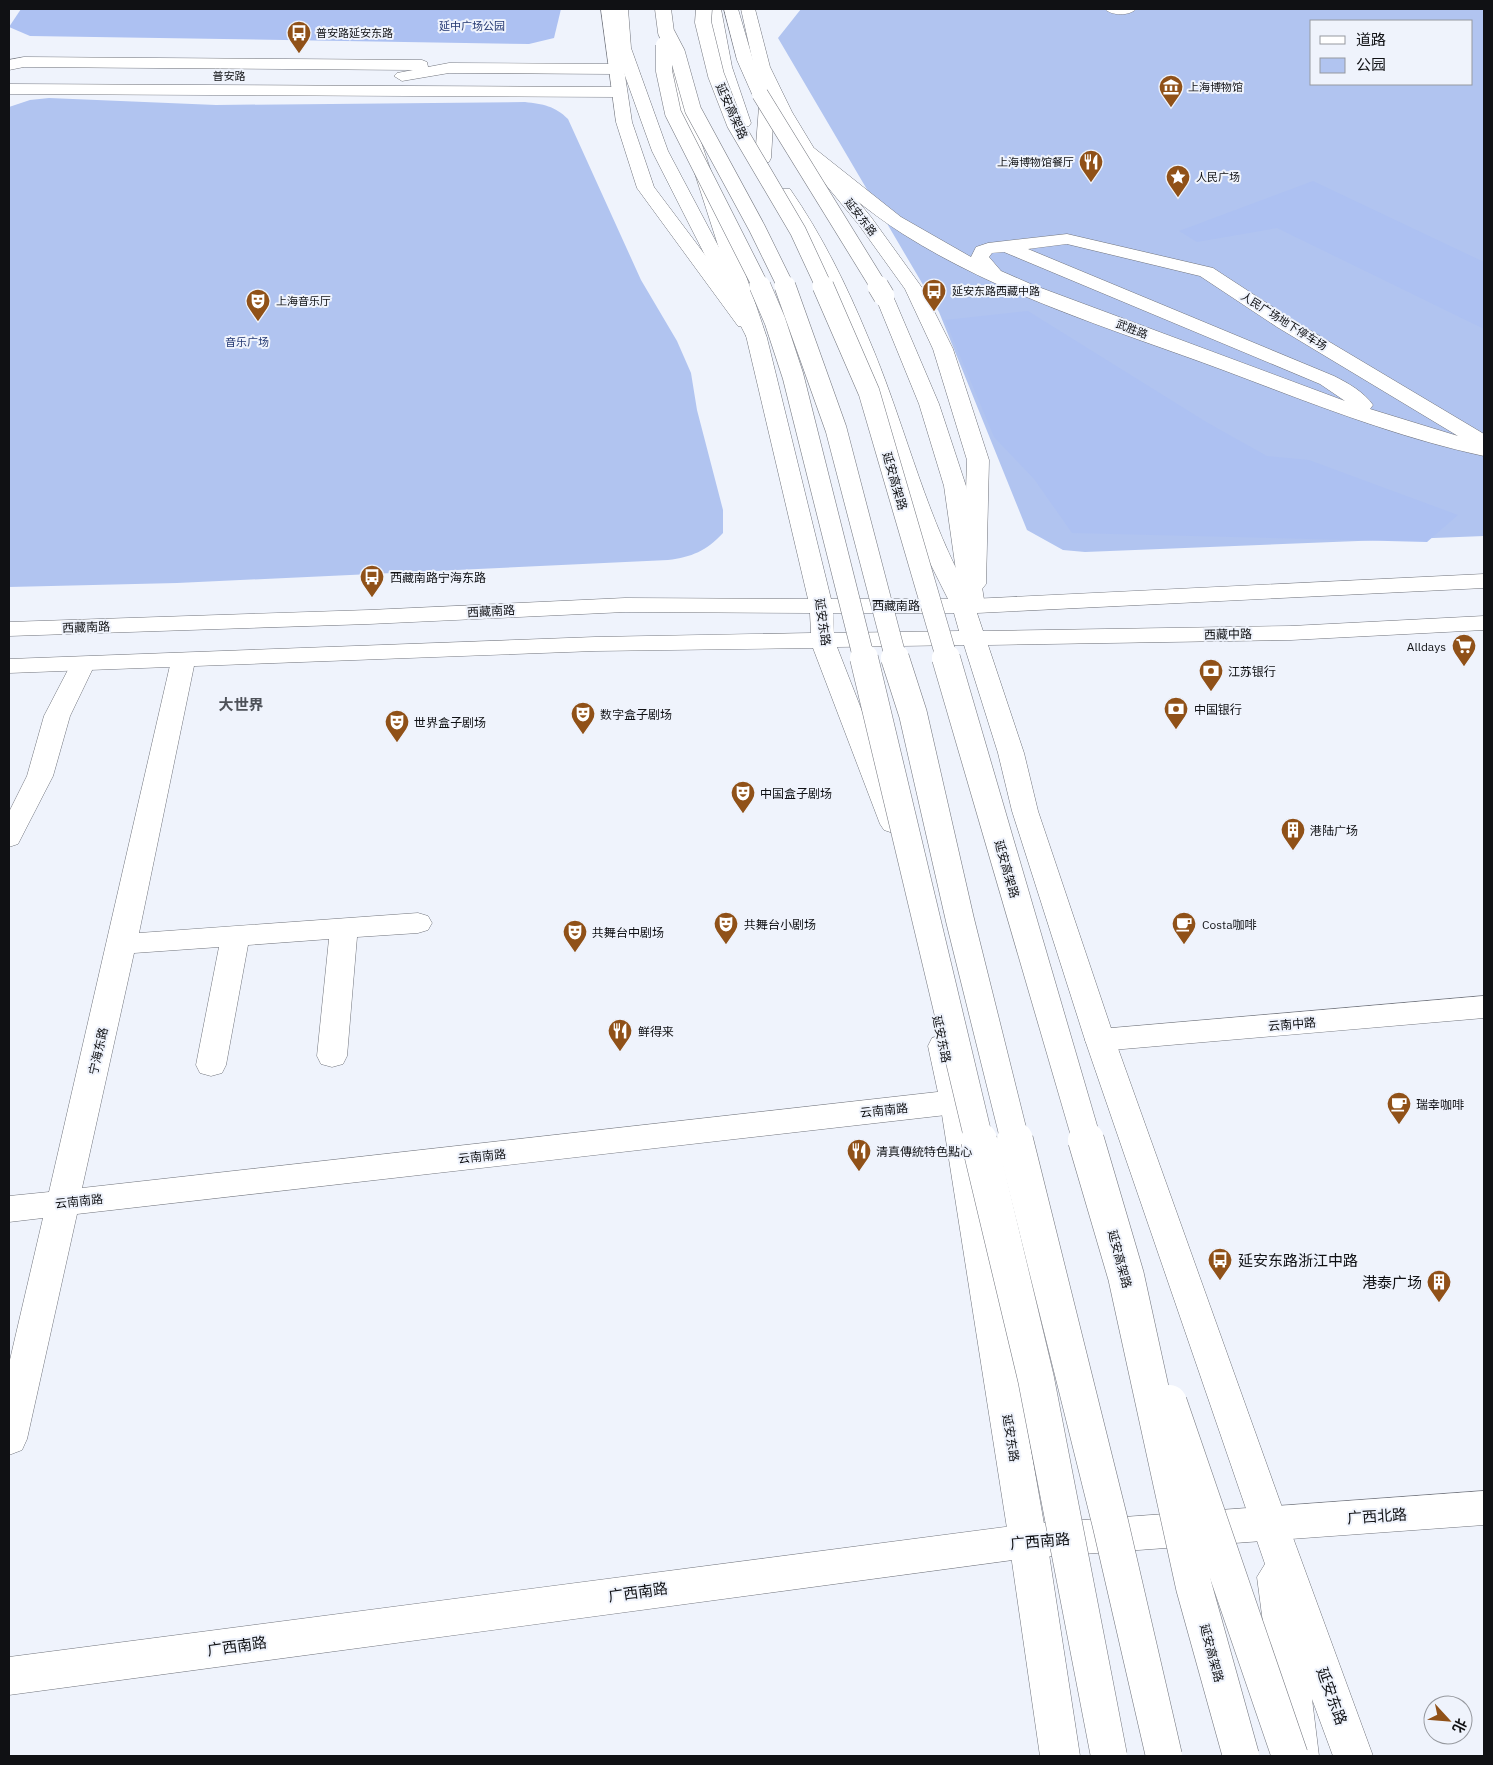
<svg xmlns="http://www.w3.org/2000/svg" width="1493" height="1765" viewBox="0 0 1493 1765" font-family="'IBM Plex Sans','Noto Sans SC',sans-serif">
<style>
.green{fill:#b1c4f0;fill-rule:evenodd}
.forest{fill:#adc1f2}
.lines{fill:none;stroke-linecap:round;stroke-linejoin:round}
.minor-casing{stroke:#71747c;stroke-width:1}
.major-casing{stroke:#71747c;stroke-width:1}
.highway-casing{stroke:#71747c;stroke-width:1}
.minor{fill:#fff;fill-rule:evenodd}
.major{fill:#fff;fill-rule:evenodd}
.highway{fill:#fff;fill-rule:evenodd}
.highway-bridge-far3-casing{stroke:#71747c;stroke-width:17;stroke-linecap:butt}
.highway-bridge-far2-casing{stroke:#71747c;stroke-width:22;stroke-linecap:butt}
.highway-bridge-far1-casing{stroke:#71747c;stroke-width:29;stroke-linecap:butt}
.highway-bridge-casing{stroke:#71747c;stroke-width:37;stroke-linecap:butt}
.highway-bridge-far3{stroke:#fff;stroke-width:16}
.highway-bridge-far2{stroke:#fff;stroke-width:21}
.highway-bridge-far1{stroke:#fff;stroke-width:28}
.highway-bridge{stroke:#fff;stroke-width:36}
.labels{text-anchor:middle;dominant-baseline:central;stroke-width:4;stroke-linejoin:round;paint-order:stroke}
.far-park-label{font-size:11px;fill:#233771;stroke:#eff3fc}
.far-poi-label{font-size:11px;fill:#101114;stroke:#eff3fc;text-anchor:start}
.far-street-label{font-size:11px;fill:#101114;stroke:#eff3fc}
.street-label{font-size:12px;fill:#101114;stroke:#eff3fc}
.poi-label{font-size:12px;fill:#101114;stroke:#eff3fc;text-anchor:start}
.quarter-label{font-size:15px;font-weight:bold;fill:#4e5259;stroke:#eff3fc}
.near-poi-label{font-size:15px;fill:#101114;stroke:#eff3fc;text-anchor:start}
.near-street-label{font-size:15px;fill:#101114;stroke:#eff3fc}
</style>
<rect width="100%" height="100%" fill="#eff3fc"/>
<g class="green">
<path d="M801,9h683v527l-399,16 -22,-2 -36,-20 -88,-218 -161,-274zM1312,21h160v63h-160z"/>
<path d="M49,98l167,7 309,-3c18,2 30,4 43,17l73,161 36,61 14,32 6,37 26,100v23c-17,18 -31,24 -55,27l-491,23 -168,4v-480l21,-7z"/>
</g>
<g class="forest">
<polygon points="21,9 561,9 554,38 529,44 30,36 9,27"/>
<polygon points="1313,181 1484,262 1484,329 1277,228 1197,242 1179,231"/>
<polygon points="1028,311 1208,423 1267,456 1309,460 1458,515 1427,542 1072,533 1034,479 994,437 945,320"/>
</g>
<g class="lines">
<defs>
<g id="minor">
<path d="M1105,9h31c-6,7 -25,7 -31,0z"/>
<polygon points="24,57 422,60 427,62 428,67 449,63 615,64 623,69 615,74 449,73 402,81 394,76 397,73 413,70 24,67 9,70 9,60"/>
<polygon points="9,84 619,87 627,92 619,97 9,94"/>
<path d="M808,147l6,1 87,69 70,40 5,-10 12,-4 79,-9 146,34 78,51 193,115v22c-89,-19 -176,-54 -261,-86 -108,-40 -222,-74 -320,-136 -36,-23 -68,-51 -101,-78l-2,-4 2,-4zM1067,244l133,32 77,51 181,109 -88,-27 3,-4c-9,-13 -25,-22 -39,-29l-306,-127zM1004,252l316,132 25,17 -312,-116 -32,-14 -12,-14 3,-4z"/>
<polygon points="183,654 192,656 195,661 139,933 418,913 428,916 432,923 428,930 418,933 357,937 347,1056 343,1064 332,1067 321,1064 317,1056 329,939 248,945 226,1065 222,1073 211,1076 200,1073 196,1065 219,947 134,953 82,1188 955,1090 966,1094 970,1102 966,1110 955,1114 77,1214 27,1439 22,1450 9,1455 9,1364 43,1218 9,1222 9,1196 49,1192 171,661 174,656"/>
<polygon points="83,657 92,659 95,664 70,716 53,776 18,844 9,847 9,812 27,776 44,716 71,664 74,659"/>
<polygon points="1484,996 1484,1018 1100,1051 1089,1048 1085,1040 1089,1032 1100,1029"/>
<polygon points="1484,1491 1484,1525 1028,1558 9,1695 9,1657 1028,1524"/>
</g>
<g id="major">
<path d="M601,9h14l17,113 22,65 79,105 -57,-177 -8,-50 8,-5 8,5 8,50 75,223 64,261h117l-27,-54 -72,-207 -43,-96 -31,-49 3,-4h12c32,46 57,97 78,148 35,81 54,167 95,245l4,-122 -34,-111 -28,-60 -46,-64 -57,-69 -28,-48 -3,50 -2,4h-12l-2,-4 6,-77 -7,-14 -13,-58h14l15,58 22,45 23,38 56,67 52,72 30,60 36,111 -3,124 -4,5 -8,2 -8,-2 5,10 513,-25v14l-507,25 6,18 308,-5 193,-10v14l-193,10 -303,5 36,108 14,58 77,229 173,484 85,232h-40l-21,-57 7,57h-38l-1,-3 -23,-176 8,-13 -180,-524 -73,-229 -14,-58 -34,-108 -127,2 69,177 -4,6 -9,3 -9,-3 -4,-6 -67,-176 -218,3 -586,22v-14l586,-22 216,-4 -1,-20 -185,-1 -256,12 -360,12v-14l360,-12 256,-12 183,1 -64,-272 -6,-1 -101,-138 -21,-66zM833,613h121l5,18 -125,2z"/>
<path d="M707,9h14l11,58 19,56 -2,3h-12c-18,-25 -26,-86 -30,-117z"/>
<polygon points="943,1035 954,1038 958,1046 970,1102 1047,1541 1080,1756 1040,1756 1009,1541 940,1102 928,1046 932,1038"/>
</g>
<g id="highway">
<polygon points="614,9 628,9 631,48 668,151 767,338 764,342 750,342 747,338 652,151 615,48"/>
<polygon points="724,9 738,9 753,60 768,94 766,97 754,97 752,94 737,60"/>
<polygon points="884,290 891,292 893,296 939,404 966,486 985,606 981,611 973,613 965,611 961,606 944,486 919,404 875,296 877,292"/>
</g>
</defs>
<use href="#minor" class="minor-casing"/>
<use href="#major" class="major-casing"/>
<use href="#highway" class="highway-casing"/>
<use href="#minor" class="minor"/>
<use href="#major" class="major"/>
<use href="#highway" class="highway"/>
<defs>
<g id="highway-bridge-far3">
<polyline points="663,9 666,32 677,53 693,110 757,228 786,287"/>
<polyline points="704,9 703,22 716,75 735,124 798,231 824,287"/>
<polyline points="664,45 664,71 673,113 761,287"/>
<polyline points="760,94 879,287"/>
</g>
<g id="highway-bridge-far2">
<polyline points="760,286 775,321 793,376 864,659"/>
<polyline points="785,286 836,429 896,659"/>
<polyline points="823,286 869,392 947,659"/>
<polyline points="878,286 884,296"/>
</g>
<g id="highway-bridge-far1">
<polyline points="864,658 979,1141"/>
<polyline points="895,658 913,714 960,920 1015,1141"/>
<polyline points="946,658 1087,1141"/>
</g>
<g id="highway-bridge">
<polyline points="979,1140 1036,1379 1109,1756"/>
<polyline points="1015,1140 1110,1522 1164,1756"/>
<polyline points="1086,1140 1126,1276 1194,1587 1241,1756"/>
<polyline points="1169,1403 1290,1756"/>
</g>
</defs>
<use href="#highway-bridge-far3" class="highway-bridge-far3-casing"/>
<use href="#highway-bridge-far2" class="highway-bridge-far2-casing"/>
<use href="#highway-bridge-far1" class="highway-bridge-far1-casing"/>
<use href="#highway-bridge" class="highway-bridge-casing"/>
<use href="#highway-bridge-far3" class="highway-bridge-far3"/>
<use href="#highway-bridge-far2" class="highway-bridge-far2"/>
<use href="#highway-bridge-far1" class="highway-bridge-far1"/>
<use href="#highway-bridge" class="highway-bridge"/>
</g>
<defs>
<symbol id="bus-pin" viewBox="-11 -11 22 30"><path d="M0 17L-7.5 6A9.5 9.5 0 1 1 7.5 6Z" fill="#905118" stroke="#eff3fc"/><path d="M-5-6H5V4H4V6H2V4H-2V6H-4V4H-5ZM-3.5-4V0h7V-4ZM-3.5 1.2v1.5H-2V1.2ZM2 1.2v1.5H3.5V1.2Z" fill="#fff"/></symbol>
<symbol id="museum-pin" viewBox="-11 -11 22 30"><path d="M0 17L-7.5 6A9.5 9.5 0 1 1 7.5 6Z" fill="#905118" stroke="#eff3fc"/><path d="M0-6L6-3V-2H-6V-3ZM-5-1h2V3h-2ZM-1-1h2V3h-2ZM3-1h2V3H3ZM-6 4H6V6H-6Z" fill="#fff"/></symbol>
<symbol id="restaurant-pin" viewBox="-11 -11 22 30"><path d="M0 17L-7.5 6A9.5 9.5 0 1 1 7.5 6Z" fill="#905118" stroke="#eff3fc"/><path d="M-5-6h1v4h1v-4h1v4h1v-4h1v5L-1.5 .5V6h-2V.5L-5-1ZM5-6V6H3V1.5H1.5Q1.5-4 5-6Z" fill="#fff"/></symbol>
<symbol id="sight-pin" viewBox="-11 -11 22 30"><path d="M0 17L-7.5 6A9.5 9.5 0 1 1 7.5 6Z" fill="#905118" stroke="#eff3fc"/><path d="M0-6L1.8-2.2L6-1.7L2.9 1.2L3.7 5.4L0 3.3L-3.7 5.4L-2.9 1.2L-6-1.7L-1.8-2.2Z" fill="#fff"/></symbol>
<symbol id="theatre-pin" viewBox="-11 -11 22 30"><path d="M0 17L-7.5 6A9.5 9.5 0 1 1 7.5 6Z" fill="#905118" stroke="#eff3fc"/><path d="M-5-5.5Q0-4 5-5.5V0Q5 5 0 6Q-5 5-5 0ZM-3.3-2.5H-1v1.5H-3.3ZM1-2.5H3.3v1.5H1ZM-2.8 1Q0 5.5 2.8 1Z" fill="#fff"/></symbol>
<symbol id="supermarket-pin" viewBox="-11 -11 22 30"><path d="M0 17L-7.5 6A9.5 9.5 0 1 1 7.5 6Z" fill="#905118" stroke="#eff3fc"/><path d="M-6-5.5h2.5l.6 2H6L4.5 2H-2.5L-4.4-4H-6ZM-1.5 3.2a1.3 1.3 0 1 0 .1 0ZM3 3.2a1.3 1.3 0 1 0 .1 0Z" fill="#fff"/></symbol>
<symbol id="bank-pin" viewBox="-11 -11 22 30"><path d="M0 17L-7.5 6A9.5 9.5 0 1 1 7.5 6Z" fill="#905118" stroke="#eff3fc"/><path d="M-6-4H6V4H-6ZM0-2.3a2.3 2.3 0 1 0 0 4.6a2.3 2.3 0 1 0 0-4.6Z" fill="#fff"/></symbol>
<symbol id="building-pin" viewBox="-11 -11 22 30"><path d="M0 17L-7.5 6A9.5 9.5 0 1 1 7.5 6Z" fill="#905118" stroke="#eff3fc"/><path d="M-4-6H4V6H1V3H-1V6H-4ZM-2.5-4.3h1.7v1.8h-1.7ZM.8-4.3h1.7v1.8H.8ZM-2.5-1h1.7V.8h-1.7ZM.8-1h1.7V.8H.8Z" fill="#fff"/></symbol>
<symbol id="cafe-pin" viewBox="-11 -11 22 30"><path d="M0 17L-7.5 6A9.5 9.5 0 1 1 7.5 6Z" fill="#905118" stroke="#eff3fc"/><path d="M-5.5-4.5H6V0H3Q3 3.5 0 3.5H-2.5Q-5.5 3.5-5.5 0ZM3-3.2v2h1.7v-2ZM-6 4.5H4V6H-6Z" fill="#fff"/></symbol>
</defs>
<g fill-rule="evenodd">
<use href="#bus-pin" x="285" y="19" width="28" height="38"/>
<use href="#museum-pin" x="1157" y="73" width="28" height="38"/>
<use href="#restaurant-pin" x="1077" y="148" width="28" height="38"/>
<use href="#sight-pin" x="1164" y="163" width="28" height="38"/>
<use href="#bus-pin" x="920" y="277" width="28" height="38"/>
<use href="#theatre-pin" x="244" y="287" width="28" height="38"/>
<use href="#bus-pin" x="358" y="563" width="28" height="38"/>
<use href="#supermarket-pin" x="1450" y="632" width="28" height="38"/>
<use href="#bank-pin" x="1197" y="657" width="28" height="38"/>
<use href="#bank-pin" x="1162" y="695" width="28" height="38"/>
<use href="#theatre-pin" x="569" y="700" width="28" height="38"/>
<use href="#theatre-pin" x="383" y="708" width="28" height="38"/>
<use href="#theatre-pin" x="729" y="779" width="28" height="38"/>
<use href="#building-pin" x="1279" y="816" width="28" height="38"/>
<use href="#theatre-pin" x="712" y="910" width="28" height="38"/>
<use href="#cafe-pin" x="1170" y="910" width="28" height="38"/>
<use href="#theatre-pin" x="561" y="918" width="28" height="38"/>
<use href="#restaurant-pin" x="606" y="1017" width="28" height="38"/>
<use href="#cafe-pin" x="1385" y="1090" width="28" height="38"/>
<use href="#restaurant-pin" x="845" y="1137" width="28" height="38"/>
<use href="#bus-pin" x="1206" y="1246" width="28" height="38"/>
<use href="#building-pin" x="1425" y="1268" width="28" height="38"/>
</g>
<g class="labels">
<g class="far-park-label">
<text x="472" y="26">延中广场公园</text>
<text x="247" y="342">音乐广场</text>
</g>
<g class="far-poi-label">
<text x="316" y="33">普安路延安东路</text>
<text x="1188" y="87">上海博物馆</text>
<text x="1074" y="162" text-anchor="end">上海博物馆餐厅</text>
<text x="1196" y="177">人民广场</text>
<text x="952" y="291">延安东路西藏中路</text>
<text x="276" y="301">上海音乐厅</text>
</g>
<g class="far-street-label">
<text x="229" y="76">普安路</text>
<text transform="translate(861 217) rotate(52)">延安东路</text>
<text transform="translate(1284 321) rotate(32)">人民广场地下停车场</text>
<text transform="translate(1132 329) rotate(21)">武胜路</text>
</g>
<g class="street-label">
<text transform="translate(732 111) rotate(66)">延安高架路</text>
<text transform="translate(895 481) rotate(74)">延安高架路</text>
<text x="896" y="605">西藏南路</text>
<text transform="translate(491 611) rotate(-3)">西藏南路</text>
<text transform="translate(823 622) rotate(82)">延安东路</text>
<text transform="translate(86 627) rotate(-2)">西藏南路</text>
<text transform="translate(1228 634) rotate(-1)">西藏中路</text>
<text transform="translate(1007 869) rotate(74)">延安高架路</text>
<text transform="translate(1292 1024) rotate(-5)">云南中路</text>
<text transform="translate(942 1039) rotate(78)">延安东路</text>
<text transform="translate(98 1051) rotate(-77)">宁海东路</text>
<text transform="translate(884 1110) rotate(-6)">云南南路</text>
<text transform="translate(482 1156) rotate(-6)">云南南路</text>
<text transform="translate(79 1201) rotate(-6)">云南南路</text>
<text transform="translate(1120 1259) rotate(75)">延安高架路</text>
<text transform="translate(1011 1438) rotate(81)">延安东路</text>
<text transform="translate(1212 1653) rotate(75)">延安高架路</text>
</g>
<g class="poi-label">
<text x="390" y="577">西藏南路宁海东路</text>
<text x="1446" y="646" text-anchor="end">Alldays</text>
<text x="1228" y="671">江苏银行</text>
<text x="1194" y="709">中国银行</text>
<text x="600" y="714">数字盒子剧场</text>
<text x="414" y="722">世界盒子剧场</text>
<text x="760" y="793">中国盒子剧场</text>
<text x="1310" y="830">港陆广场</text>
<text x="744" y="924">共舞台小剧场</text>
<text x="1202" y="924">Costa咖啡</text>
<text x="592" y="932">共舞台中剧场</text>
<text x="638" y="1031">鲜得来</text>
<text x="1416" y="1104">瑞幸咖啡</text>
<text x="876" y="1151">清真傳統特色點心</text>
</g>
<g class="quarter-label">
<text x="241" y="704">大世界</text>
</g>
<g class="near-poi-label">
<text x="1238" y="1260">延安东路浙江中路</text>
<text x="1422" y="1282" text-anchor="end">港泰广场</text>
</g>
<g class="near-street-label">
<text transform="translate(1377 1516) rotate(-4)">广西北路</text>
<text transform="translate(1040 1541) rotate(-5)">广西南路</text>
<text transform="translate(638 1592) rotate(-8)">广西南路</text>
<text transform="translate(237 1646) rotate(-8)">广西南路</text>
<text transform="translate(1332 1696) rotate(70)">延安东路</text>
</g>
</g>
<rect width="1493" height="1765" fill="none" stroke="#101114" stroke-width="20"/>
<rect x="1310" y="20" width="162" height="65" fill="#eff3fc" stroke="#96999f"/>
<rect x="1320" y="36" width="25" height="8" fill="#ffffff" stroke="#96999f"/>
<text x="1356" y="45" font-size="15" fill="#101114">道路</text>
<rect x="1320" y="58" width="25" height="15" fill="#b1c4f0" stroke="#96999f"/>
<text x="1356" y="70" font-size="15" fill="#101114">公园</text>
<g transform="translate(1448 1720) rotate(116)"><circle r="24" fill="#eff3fc" stroke="#96999f"/>
<path d="M0-4L9 19L0 12L-9 19Z" fill="#905118"/>
<text y="-8" font-size="14" font-weight="bold" text-anchor="middle" fill="#101114">北</text>
</g>
</svg>
